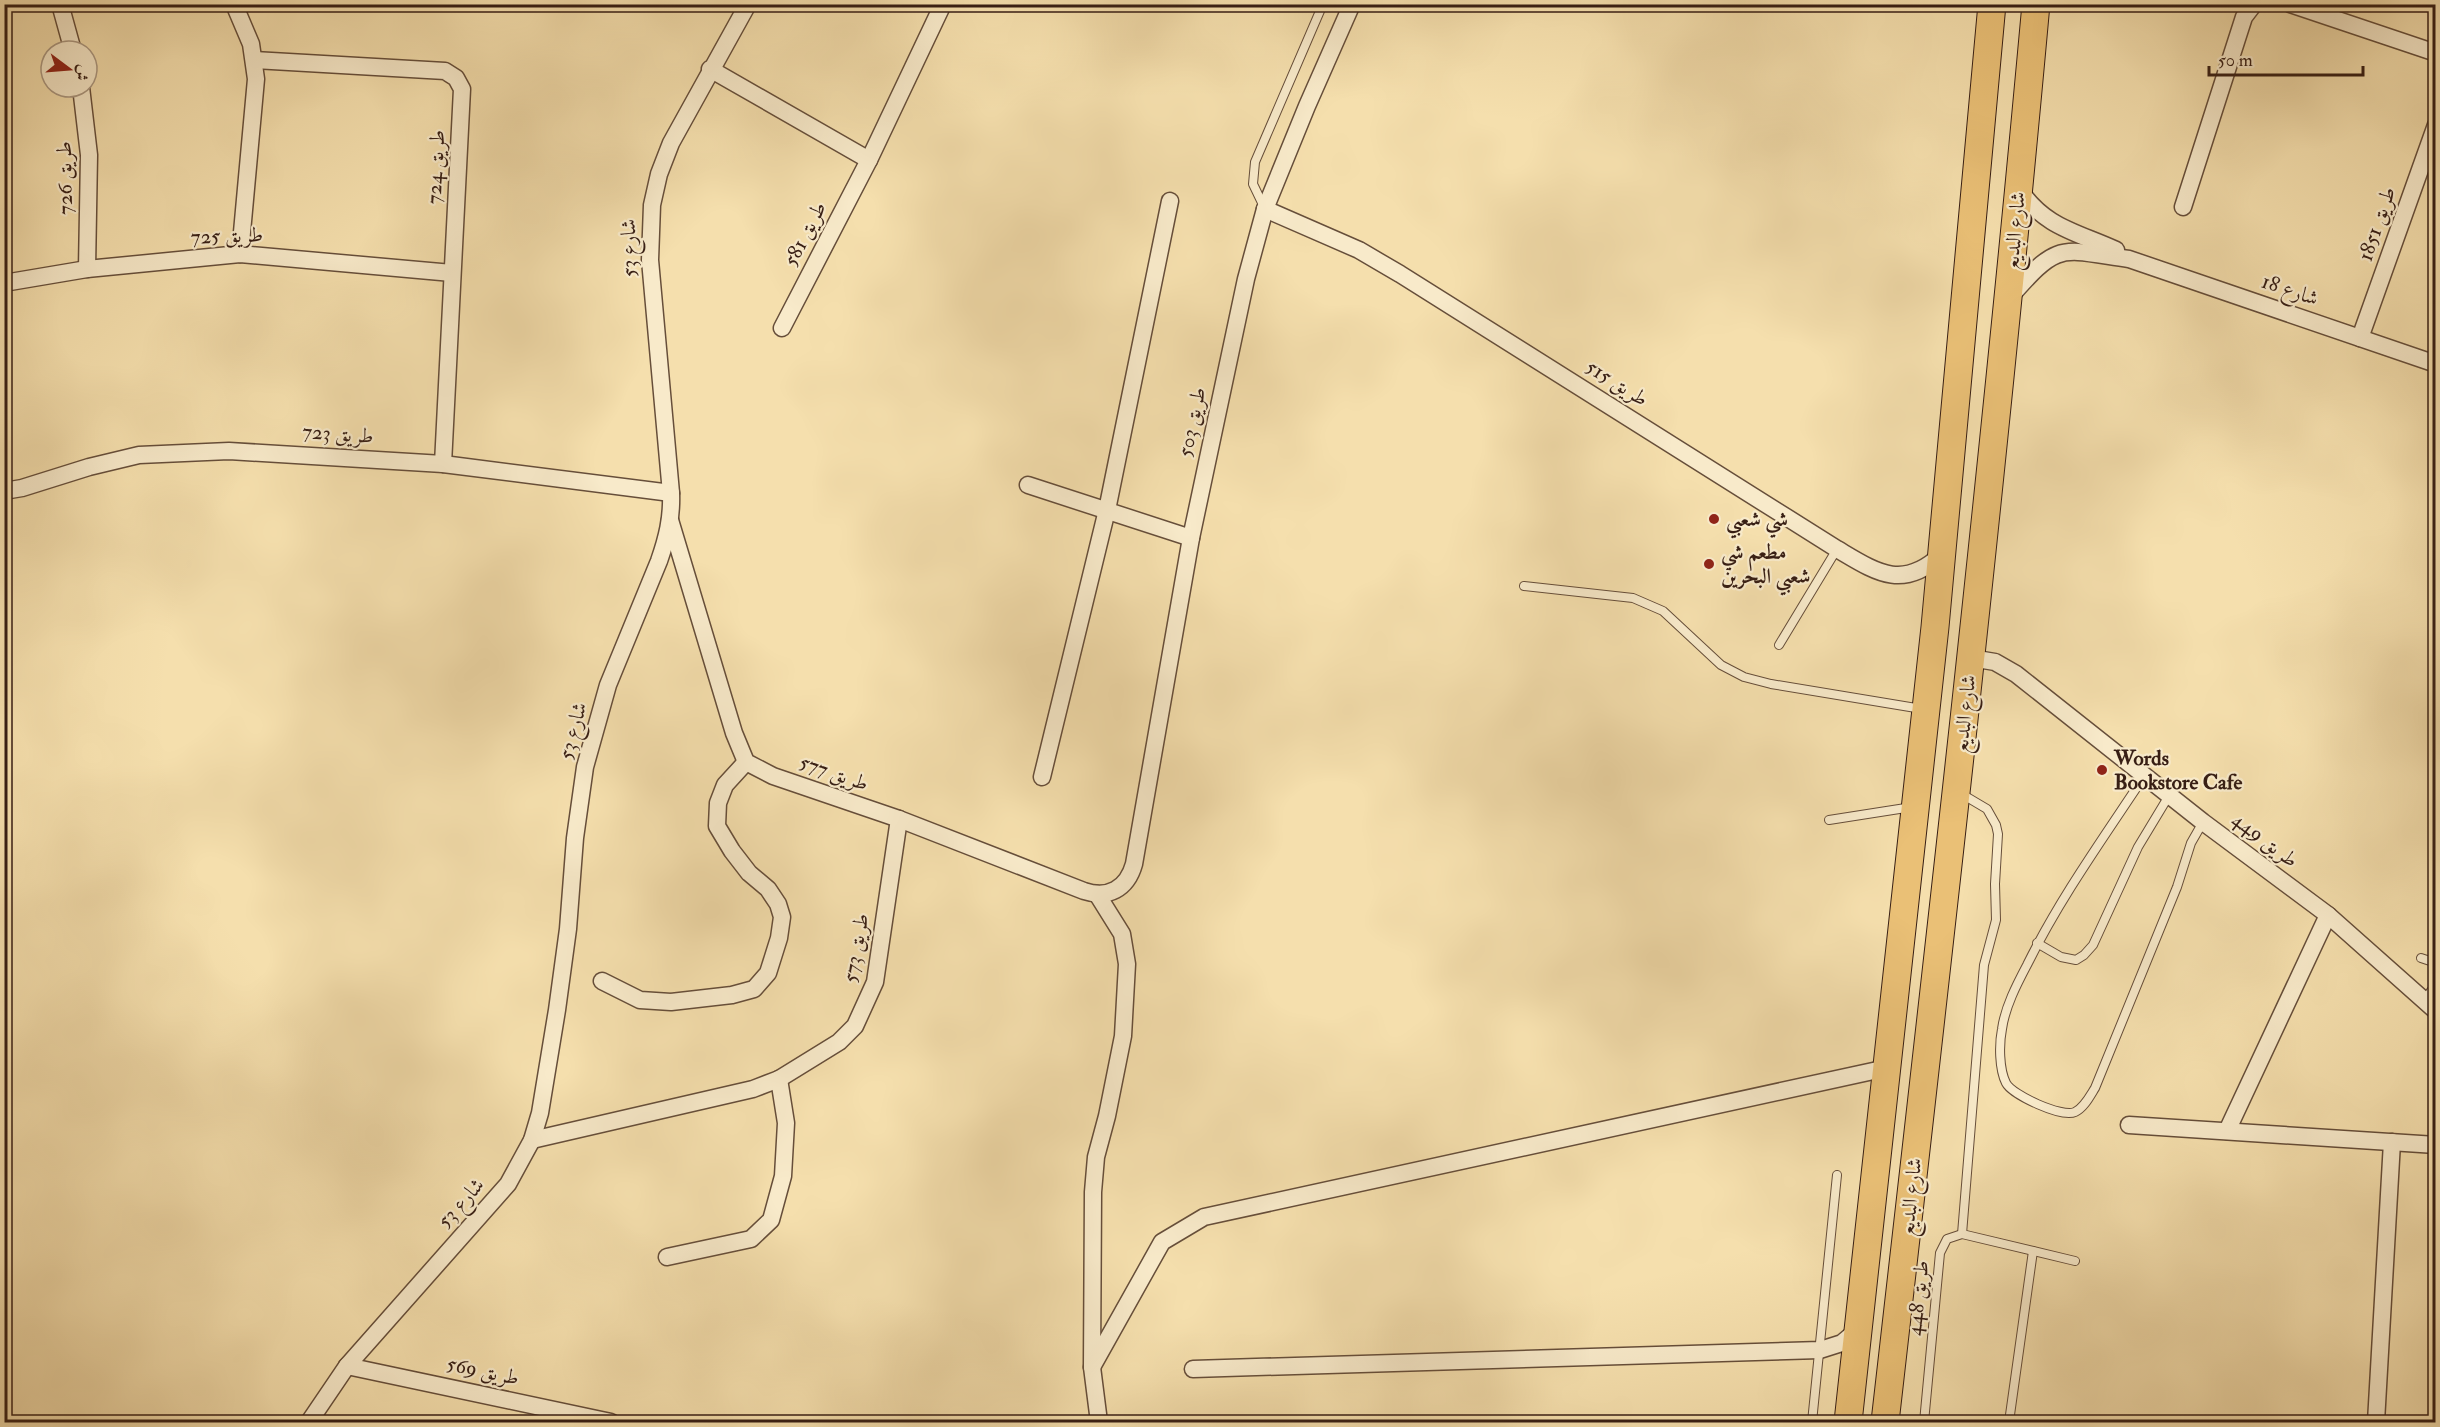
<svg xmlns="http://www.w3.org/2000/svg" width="2440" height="1427" viewBox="0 0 2440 1427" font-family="'IM FELL Double Pica',Amiri,serif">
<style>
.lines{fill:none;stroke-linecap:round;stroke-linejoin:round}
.lane-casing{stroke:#664e3a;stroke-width:10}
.street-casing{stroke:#664e3a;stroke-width:19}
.primary-casing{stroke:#371e14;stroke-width:29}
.lane{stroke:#f8eaca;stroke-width:8}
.street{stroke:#f8eaca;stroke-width:16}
.primary{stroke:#eac076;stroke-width:27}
.poi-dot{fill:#8f2418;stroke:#f8eaca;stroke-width:2}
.labels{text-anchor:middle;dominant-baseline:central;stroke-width:4.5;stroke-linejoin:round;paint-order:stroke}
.street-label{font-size:21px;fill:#371e14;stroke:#f8eaca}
.poi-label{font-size:21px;font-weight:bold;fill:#371e14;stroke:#f8eaca;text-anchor:start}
</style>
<rect width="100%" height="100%" fill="#f5dfad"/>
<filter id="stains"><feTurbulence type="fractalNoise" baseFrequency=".00333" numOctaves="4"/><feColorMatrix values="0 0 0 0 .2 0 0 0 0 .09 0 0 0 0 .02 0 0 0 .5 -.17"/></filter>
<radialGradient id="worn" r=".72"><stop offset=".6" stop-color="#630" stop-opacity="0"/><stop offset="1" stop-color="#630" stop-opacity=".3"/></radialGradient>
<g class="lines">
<defs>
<g id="lane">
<polyline points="1265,209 1253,184 1255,162 1323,4"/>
<polyline points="1524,586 1633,598 1663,611 1721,665 1744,677 1771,684 1922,709"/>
<polyline points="1779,645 1837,549"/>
<path d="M2145,775c-41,62 -85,123 -118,190 -10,19 -22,42 -25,64 -3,15 -3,40 4,54 6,12 56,35 69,29 9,-4 15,-16 20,-24l82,-201 14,-44 12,-21"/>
<polyline points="1960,793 1987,809 1996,825 1998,834 1995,884 1996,920 1984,965 1962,1234"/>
<polyline points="1829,820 1912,807"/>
<polyline points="2037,943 2061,957 2076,960 2084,955 2093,945 2138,847 2170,794"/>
<polyline points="2421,958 2436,963"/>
<polyline points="2424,1001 2436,984"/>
<polyline points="1812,1422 1837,1175"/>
<polyline points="1924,1422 1940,1253 1947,1239 1962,1234 2075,1261"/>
<polyline points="2009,1422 2033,1251"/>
</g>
<g id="street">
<polyline points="60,4 73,51"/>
<polyline points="234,4 251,44 256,79 240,254"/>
<polyline points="2290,4 2436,53"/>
<polyline points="254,60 445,71 456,78 462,89 443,464"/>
<polyline points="710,69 869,160"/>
<polyline points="81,87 89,155 87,269"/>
<path d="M2019,189c26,39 58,43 97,61"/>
<polyline points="2183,207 2244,17 2254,4"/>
<path d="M1265,209l94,41 41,24 437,275c39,23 65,42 104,6"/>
<polyline points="4,283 87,269 240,254 452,273"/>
<path d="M2010,297c49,-56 49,-48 119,-38l307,105"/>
<polyline points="782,328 869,160 943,4"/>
<polyline points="2360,338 2436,125"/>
<polyline points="1028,485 1191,538"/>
<polyline points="4,491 22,488 89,467 139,455 229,451 443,464 671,493"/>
<path d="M670,520l64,213 12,29 27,14 126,43 185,72c24,8 43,-2 50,-27l57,-326 55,-259 19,-70 42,-103 45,-102"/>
<polyline points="1971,658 1995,662 2016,674 2203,822 2328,915 2436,1011"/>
<polyline points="1042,777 1107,510 1170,201"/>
<polyline points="1097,894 1122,934 1127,964 1123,1036 1107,1116 1096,1157 1093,1192 1092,1367 1099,1422"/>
<polyline points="602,981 640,1000 671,1002 732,995 754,989 768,973 779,938 782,917 778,904 768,889 749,873 732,851 717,826 718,803 725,785 746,762"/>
<polyline points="2129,1125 2436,1145"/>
<polyline points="2227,1131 2328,915"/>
<polyline points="532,1140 753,1089 779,1079 839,1042 855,1026 875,982 899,819"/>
<polyline points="667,1257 751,1239 771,1220 783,1176 786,1123 779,1079"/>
<polyline points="347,1366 611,1422"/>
<polyline points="1092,1367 1162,1242 1204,1217 1887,1068"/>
<polyline points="1193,1369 1820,1350 1842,1343 1860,1328"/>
<path d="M309,1422l38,-56 161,-182 24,-44 8,-27 17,-103 11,-81 7,-91 10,-71 23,-82 51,-124c8,-23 13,-43 12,-68l-21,-233 2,-55 7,-31 12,-31 77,-139"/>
<polyline points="2376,1422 2392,1142"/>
</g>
<g id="primary">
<polyline points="1848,1422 1935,627 1992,4"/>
<path d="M1885,1422c54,-472 108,-944 151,-1418"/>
</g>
</defs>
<use href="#lane" class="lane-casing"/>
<use href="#street" class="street-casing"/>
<use href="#primary" class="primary-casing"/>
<use href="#lane" class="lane"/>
<use href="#street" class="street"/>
<use href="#primary" class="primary"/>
</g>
<g class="poi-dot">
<circle cx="1714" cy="519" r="6"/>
<circle cx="1709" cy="564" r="6"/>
<circle cx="2102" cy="770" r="6"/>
</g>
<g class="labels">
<g class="street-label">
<text transform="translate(436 167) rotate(-87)">طريق 724</text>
<text transform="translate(65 178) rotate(-91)">طريق 726</text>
<text transform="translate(2377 224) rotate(-71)">طريق 1851</text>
<text transform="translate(2015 231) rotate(-85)">شارع البديع</text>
<text transform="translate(805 234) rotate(-63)">طريق 581</text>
<text transform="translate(227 236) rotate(-2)">طريق 725</text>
<text transform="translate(629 248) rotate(-91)">شارع 53</text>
<text transform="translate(2290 290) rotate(19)">شارع 18</text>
<text transform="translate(1617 383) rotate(32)">طريق 515</text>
<text transform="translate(1192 422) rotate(-78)">طريق 503</text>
<text transform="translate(338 434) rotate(4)">طريق 723</text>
<text transform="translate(1965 714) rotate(-84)">شارع البديع</text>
<text transform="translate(573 731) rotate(-75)">شارع 53</text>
<text transform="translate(834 773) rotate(19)">طريق 577</text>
<text transform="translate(2265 840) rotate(37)">طريق 449</text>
<text transform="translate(856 948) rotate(-80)">طريق 573</text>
<text transform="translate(1911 1197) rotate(-84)">شارع البديع</text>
<text transform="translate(461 1203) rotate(-48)">شارع 53</text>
<text transform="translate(1918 1298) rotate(-84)">طريق 448</text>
<text transform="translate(483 1371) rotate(12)">طريق 569</text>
</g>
<g class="poi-label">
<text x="1726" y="519">شي شعبي</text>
<text x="1721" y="552">مطعم شي<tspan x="1721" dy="24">شعبي البحرين</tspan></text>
<text x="2114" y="758">Words<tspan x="2114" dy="24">Bookstore Cafe</tspan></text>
</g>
</g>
<rect width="2440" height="1427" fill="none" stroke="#f5dfad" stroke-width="24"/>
<rect x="6" y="6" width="2428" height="1415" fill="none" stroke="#371e14" stroke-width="3"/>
<rect x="12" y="12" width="2416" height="1403" fill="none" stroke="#371e14" stroke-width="1.5"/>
<g transform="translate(69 69) rotate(106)"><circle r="28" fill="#f8eaca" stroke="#ab9881" stroke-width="1.5"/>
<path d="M0-4.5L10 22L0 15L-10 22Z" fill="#8f2418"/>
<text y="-9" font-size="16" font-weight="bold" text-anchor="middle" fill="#371e14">ش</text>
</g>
<path d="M2209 66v9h154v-9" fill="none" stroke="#371e14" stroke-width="3"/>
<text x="2218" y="66" font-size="18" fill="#371e14" stroke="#f8eaca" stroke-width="4.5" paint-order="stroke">50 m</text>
<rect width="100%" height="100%" filter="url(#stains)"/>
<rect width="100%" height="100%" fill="url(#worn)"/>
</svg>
